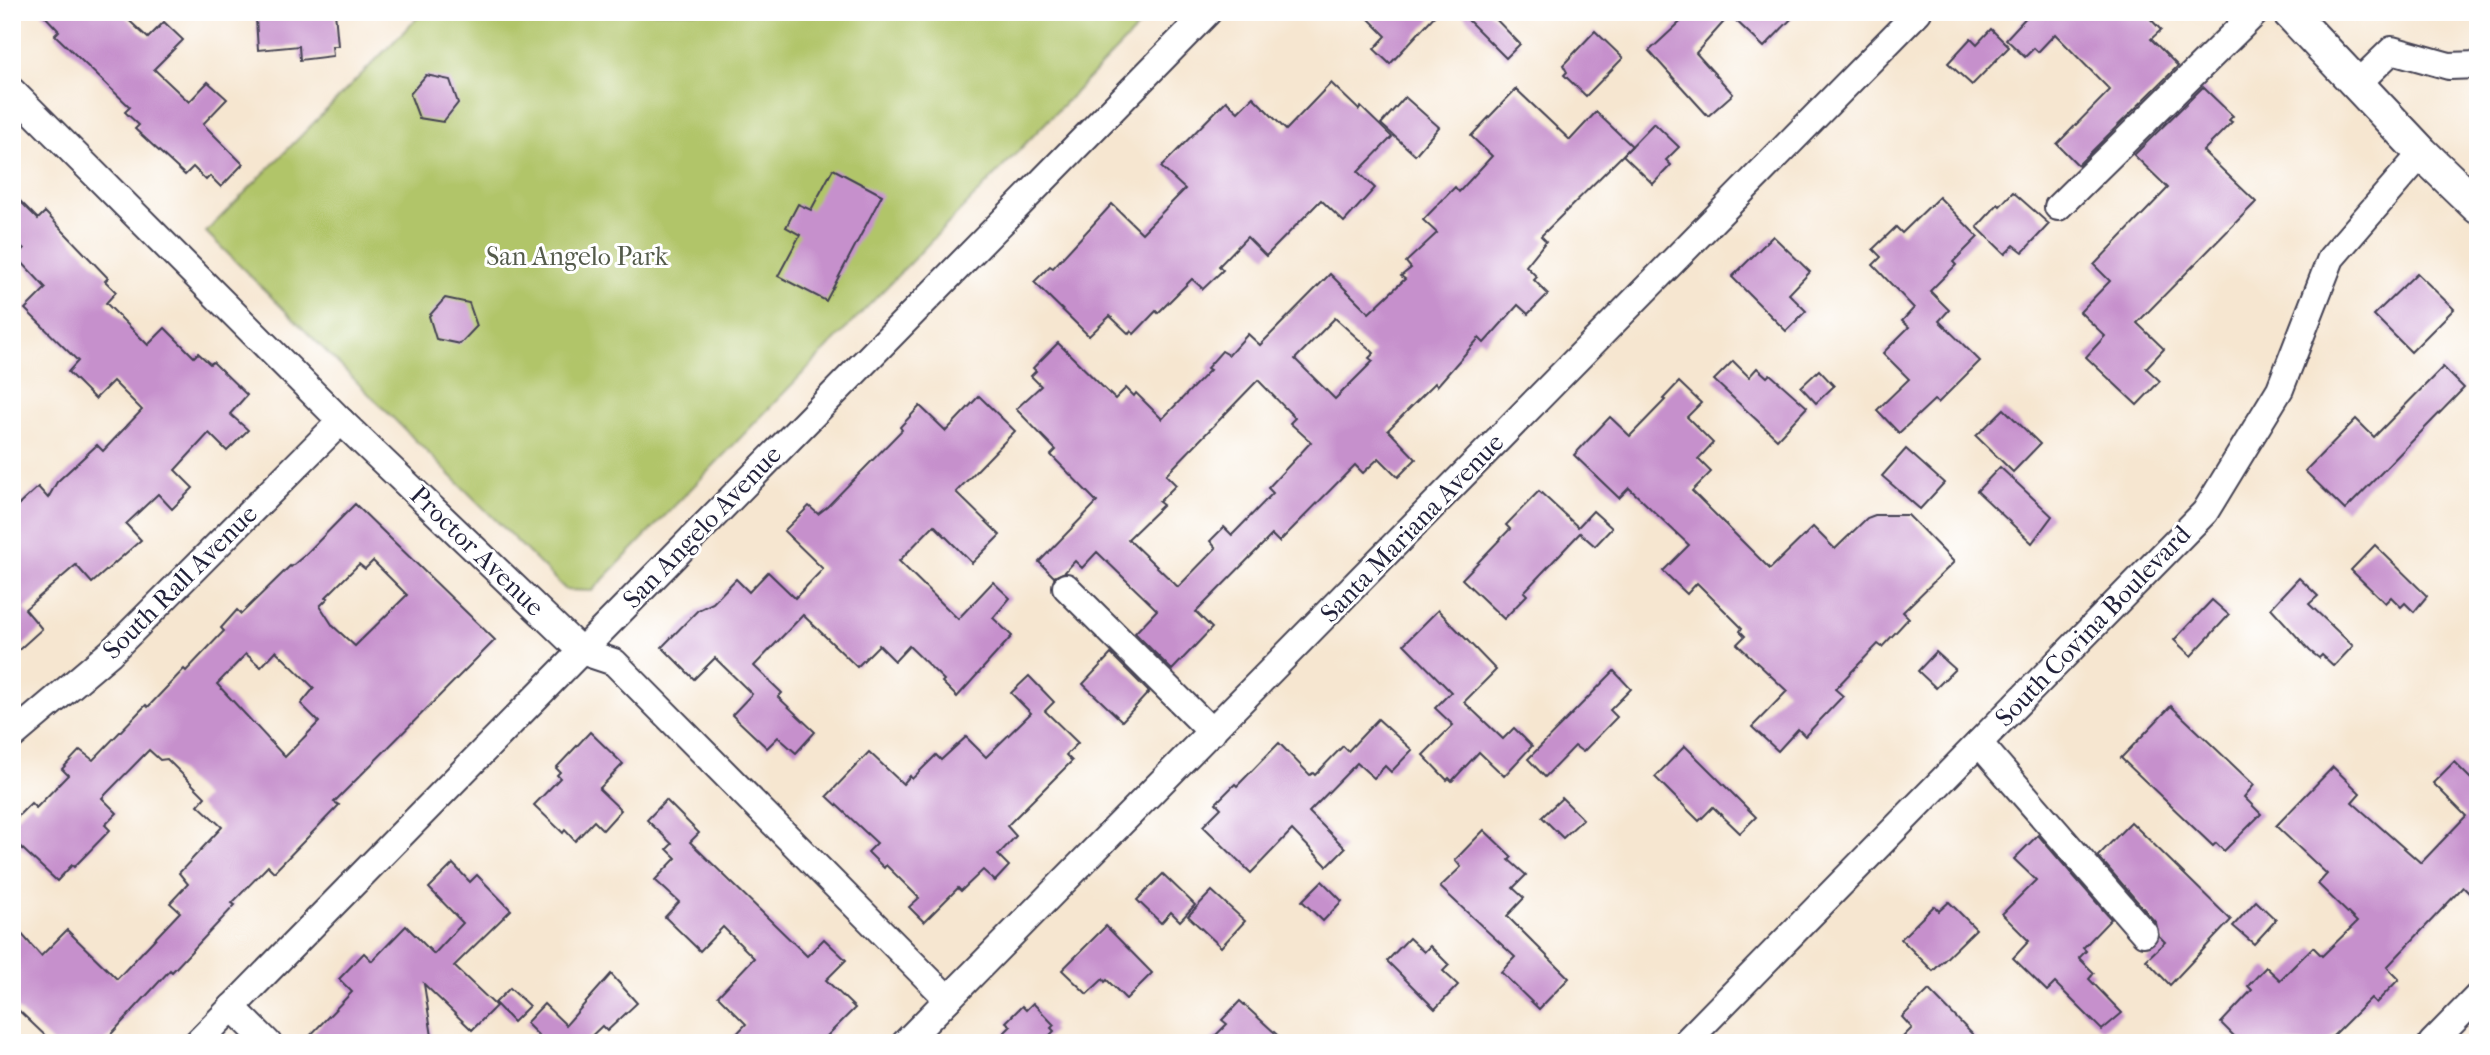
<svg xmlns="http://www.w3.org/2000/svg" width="2490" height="1055" viewBox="0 0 2490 1055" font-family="'IM FELL French Canon',serif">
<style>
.green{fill:#b1c569;stroke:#6a7452;stroke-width:2}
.building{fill:#c690cc;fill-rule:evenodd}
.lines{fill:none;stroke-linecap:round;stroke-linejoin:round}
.minor-casing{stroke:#423f51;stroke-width:30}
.major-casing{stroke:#423f51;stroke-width:37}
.minor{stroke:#fff;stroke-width:26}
.major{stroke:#fff;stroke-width:33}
.labels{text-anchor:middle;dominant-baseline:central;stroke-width:6;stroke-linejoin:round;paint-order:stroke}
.park-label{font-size:26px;fill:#545b4b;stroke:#fff}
.street-label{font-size:26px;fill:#22223b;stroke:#fff}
</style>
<rect width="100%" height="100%" fill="#fff"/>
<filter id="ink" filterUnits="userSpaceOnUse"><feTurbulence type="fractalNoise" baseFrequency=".0143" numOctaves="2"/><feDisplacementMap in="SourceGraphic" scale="14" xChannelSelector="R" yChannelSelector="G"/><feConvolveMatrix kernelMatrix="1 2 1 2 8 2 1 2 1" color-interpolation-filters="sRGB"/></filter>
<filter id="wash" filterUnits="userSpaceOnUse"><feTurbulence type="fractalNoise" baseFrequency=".00686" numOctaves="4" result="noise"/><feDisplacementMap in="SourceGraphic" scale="28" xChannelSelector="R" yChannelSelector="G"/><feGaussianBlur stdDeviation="1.57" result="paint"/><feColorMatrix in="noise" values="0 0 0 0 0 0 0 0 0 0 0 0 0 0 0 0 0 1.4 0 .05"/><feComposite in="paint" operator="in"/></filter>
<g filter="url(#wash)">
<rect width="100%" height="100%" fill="#f6e6d0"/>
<polygon class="green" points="423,12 1153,12 592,591 566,590 206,232"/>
<g id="blocks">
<g class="building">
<polygon points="41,12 120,12 148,38 164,22 183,40 154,69 189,102 208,82 227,99 203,124 243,164 221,187 210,176 206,180 193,167 185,175 135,129 139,125 125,112 130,107 55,35 59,31"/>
<polygon points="303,12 335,12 338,46 332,46 333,56 300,60 299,46 258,50 256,18"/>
<polygon points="1362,12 1438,12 1390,64 1374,49 1386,36"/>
<polygon points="1460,12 1489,12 1520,44 1506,58"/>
<polygon points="1691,12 1798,12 1764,47 1730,15 1696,53 1733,94 1708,116 1649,51"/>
<polygon points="2031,12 2144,12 2161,30 2151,39 2178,66 2078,165 2057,144 2110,90 2055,34 2038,52 2034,48 2025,57 2006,39"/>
<polygon points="1991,29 2009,47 1972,85 1948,63 1971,38 1977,44"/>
<polygon points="1595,31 1623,58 1586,96 1564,75 1567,72 1563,65"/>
<polygon points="426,75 450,80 458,103 443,122 419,118 410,94"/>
<polygon points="1331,83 1359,110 1361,107 1392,137 1358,172 1375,188 1344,222 1321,200 1266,256 1247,237 1219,266 1223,270 1203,289 1192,279 1158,313 1156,311 1134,334 1131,331 1129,334 1110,316 1089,336 1034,282 1050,266 1053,268 1112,204 1142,233 1185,189 1161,167 1226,101 1238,112 1253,97 1286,130"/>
<polygon points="2203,87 2233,116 2229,120 2232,122 2203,151 2256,202 2137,323 2164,349 2146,368 2160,381 2137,405 2086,357 2105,336 2080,312 2110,281 2094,265 2168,188 2134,155"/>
<path d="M1516,89l54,51 26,-28 36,34 -91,90 5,5 -20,25 11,11 -3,3 14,14 -20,20 -10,-9 -34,38 -5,-5 -42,48 -2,-3 -47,47 28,29 -18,18 -19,-19 -16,15 -8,-8 -76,77 -7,-7 -76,77 16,16 -40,42 -37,-37 22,-23 -60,-58 -15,16 -7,-7 -10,11 -11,5 -15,-15 58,-60 -46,-47 5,-5 -40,-41 25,-23 -10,-10 5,-5 -3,-3 25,-25 57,56 11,-11 8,8 2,-3 26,26 48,-49 -3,-2 15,-17 7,4 19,-21 12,11 70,-71 39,39 36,-34 -4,-3 10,-8 -5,-6 31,-29 -14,-13 32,-33 4,5 33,-36 -21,-20zM1335,318l39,35 -5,5 4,3 -38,38 -40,-40zM1258,380l37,38 -5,5 21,19 -43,46 5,5 -41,42 -8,-8 -14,14 6,7 -38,39 -50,-48 35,-34 -4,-3 17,-17 -10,-10z"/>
<polygon points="1405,97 1439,127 1415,155 1381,124"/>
<polygon points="1654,123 1679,147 1666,160 1671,165 1653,184 1623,155"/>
<polygon points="833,169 882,195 826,301 778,276 800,235 786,227 798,204 811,210"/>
<polygon points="2013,192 2049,224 2023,252 2014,245 2005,254 1977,227 1998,204 2000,206"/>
<polygon points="12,193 38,219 45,212 108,278 105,281 116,292 106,303 148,345 165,328 194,357 198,353 210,364 213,362 247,395 230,414 248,430 227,451 209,433 175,470 193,488 172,509 158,494 126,524 141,540 92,583 76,565 25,609 42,629 12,656 12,511 38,487 48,498 57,482 97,445 103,451 142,410 113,381 95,399 68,372 78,361 25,309 46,288 16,256 24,249 12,237"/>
<polygon points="1939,197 1978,237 1953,262 1956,265 1930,291 1949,310 1939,321 1980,361 1938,403 1934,400 1899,433 1877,410 1909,379 1883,353 1909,327 1902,321 1914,308 1873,265 1881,257 1873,249 1896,227 1902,233"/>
<polygon points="1773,236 1810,272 1789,294 1806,311 1786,331 1732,277"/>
<polygon points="2417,273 2454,309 2411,352 2374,315"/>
<polygon points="445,298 469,303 477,326 460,344 436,339 429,316"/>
<polygon points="1733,361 1749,377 1757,368 1767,377 1770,374 1807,407 1777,439 1714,380"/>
<polygon points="2443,367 2464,388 2345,510 2305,471 2356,419 2374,437"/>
<polygon points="1819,370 1834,386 1816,403 1801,387"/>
<polygon points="1679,382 1701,403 1687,417 1713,443 1698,459 1711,472 1692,491 1770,569 1813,527 1835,549 1867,518 1875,515 1908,515 1954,562 1903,612 1909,618 1882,647 1878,644 1835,689 1843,696 1805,736 1798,729 1778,751 1752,727 1787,691 1737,644 1745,636 1740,631 1742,628 1697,583 1687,594 1663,571 1689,545 1629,488 1619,498 1574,455 1610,417 1630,436 1665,400 1663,399"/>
<polygon points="979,396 1015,431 956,492 1000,535 972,563 934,525 899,561 958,619 993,582 1010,598 993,618 1012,636 957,697 942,682 944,680 909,646 895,661 879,645 857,667 803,615 754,666 782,693 778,697 815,732 796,753 778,737 767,748 732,715 752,694 715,658 694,679 662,647 698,610 713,603 736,579 749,592 768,572 795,598 823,569 784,531 809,506 818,514 827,507 902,430 900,427 920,406 946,431"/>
<polygon points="2004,409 2040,444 2013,472 1976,436"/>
<polygon points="1906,449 1944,483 1920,509 1882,476"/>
<polygon points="2000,467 2052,516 2032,543 1977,491"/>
<polygon points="1539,491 1578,527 1593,511 1612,528 1595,546 1580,533 1524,592 1527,595 1504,619 1462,579 1510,529 1506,525"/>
<path d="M355,504l140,136 -161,162 5,3 -65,67 -6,-6 -36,37 3,2 -63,67 -2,-2 -67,73h-50l-41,-39v-81l29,33 26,-26 50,49 63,-67 -10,-9 18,-19 -9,-11 43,-46 -24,-22 7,-8 -38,-38 -7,1 -11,-10 -47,48 15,15 -12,12 5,5 -36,37 -2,-2 -15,16 -45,-42v-17l19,-19 5,5 32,-33 -6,-6 18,-19 13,10 47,-49 6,-6 2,2 36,-38 2,2 38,-40 -3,-3 16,-18 4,4 49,-48 1,1 14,-12zM373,561l34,34 -52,51 -22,-20 -13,-20 8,-8 -2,-1 33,-33 6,5zM276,651l38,37 -13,16 18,18 -34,35 -68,-73 29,-30 15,13z"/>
<polygon points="2375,545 2427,596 2414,612 2405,603 2401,607 2391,597 2385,603 2351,570"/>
<polygon points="2299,578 2318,596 2309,604 2353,646 2334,666 2322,655 2319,658 2310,651 2271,608"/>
<polygon points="2212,600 2229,615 2191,656 2174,640"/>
<polygon points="1438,610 1496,670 1464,702 1503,739 1514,728 1532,746 1504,776 1479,752 1452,781 1449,778 1447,780 1423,755 1453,725 1435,708 1451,692 1404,644"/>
<polygon points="1936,652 1955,669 1936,688 1918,671"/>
<polygon points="1111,654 1149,692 1122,721 1083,684"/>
<polygon points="1614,671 1631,689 1610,710 1617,717 1583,752 1575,746 1545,777 1528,759"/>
<polygon points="1029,676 1054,702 1045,711 1078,743 1066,755 1072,761 1007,826 1016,836 998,855 1009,866 995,881 983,870 961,891 958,888 924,922 909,907 919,898 886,865 884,868 868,852 877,843 827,796 869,752 903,784 910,776 912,779 936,755 941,760 966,737 986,757 1031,713 1011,693"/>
<polygon points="2171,706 2254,785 2244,797 2261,814 2224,851 2216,843 2213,846 2121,758"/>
<polygon points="1378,719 1412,750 1391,772 1385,766 1374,778 1357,763 1309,812 1345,848 1327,866 1292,830 1251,873 1203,826 1221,808 1216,803 1235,784 1237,786 1279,743 1310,775 1313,773 1315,775 1343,746 1348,751"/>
<polygon points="590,732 623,764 599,789 621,810 603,830 594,821 575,841 565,830 563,833 534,805 560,778 557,775 560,772 556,768"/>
<polygon points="1685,746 1756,817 1740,833 1713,807 1699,821 1655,777"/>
<polygon points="2454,762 2478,786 2478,902 2463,887 2387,967 2399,979 2376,1003 2371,998 2326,1043 2241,1043 2221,1023 2252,990 2248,986 2266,967 2280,980 2313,947 2322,956 2357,922 2318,884 2327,874 2276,826 2333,767 2360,793 2352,802 2421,863 2466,816 2433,783"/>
<polygon points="1562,798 1583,819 1563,838 1542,817"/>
<polygon points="666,800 699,833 690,842 807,956 824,939 846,960 826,980 855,1008 820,1043 728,1043 746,1024 718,996 754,958 723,927 700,951 665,917 679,902 655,880 676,858 667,849 672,844 647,820"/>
<polygon points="2131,822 2231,920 2170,985 2146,960 2165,942 2159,936 2156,923 2098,856"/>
<polygon points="1484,830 1512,857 1509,860 1526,875 1513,888 1524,898 1507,916 1569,978 1539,1009 1501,972 1515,957 1440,887 1461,867 1455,860"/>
<polygon points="2038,835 2111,919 2083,948 2086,951 2079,958 2094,973 2089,979 2122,1013 2102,1030 2055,983 2047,991 2013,958 2029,941 2002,914 2036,880 2014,859"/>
<polygon points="453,864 470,882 477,875 511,910 454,966 496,1006 472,1030 424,984 433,1043 303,1043 352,992 339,979 364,953 372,961 406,926 434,954 463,923 429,888"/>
<polygon points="1163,874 1195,905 1180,921 1171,912 1161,923 1137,900"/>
<polygon points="1322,881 1342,901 1323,921 1302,901"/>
<polygon points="1212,891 1245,921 1221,947 1188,916"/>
<polygon points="2256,901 2276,920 2254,944 2233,926"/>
<polygon points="1949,902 1976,929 1933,971 1901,939 1934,906 1939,911"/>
<polygon points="1106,926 1152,973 1126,999 1107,980 1105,982 1103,979 1087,994 1062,970"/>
<polygon points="1409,938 1424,952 1430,946 1449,965 1443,971 1458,985 1435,1009 1387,961"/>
<polygon points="611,974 637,1003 607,1031 602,1026 584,1043 546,1043 526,1023 544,1004 566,1025"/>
<polygon points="510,988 529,1006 513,1022 495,1003"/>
<polygon points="1929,990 1981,1043 1897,1043 1912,1028 1902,1017"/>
<polygon points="1240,1001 1286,1043 1208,1043 1227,1024 1222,1020"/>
<polygon points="1033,1003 1054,1025 1051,1028 1054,1031 1042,1043 1016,1043 1004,1033 1011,1026 1006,1022 1022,1006 1026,1010"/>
</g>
</g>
</g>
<g filter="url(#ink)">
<use href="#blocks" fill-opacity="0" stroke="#423f51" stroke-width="2"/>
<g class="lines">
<defs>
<g id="minor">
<polyline points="2357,84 2392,50 2449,66 2478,65"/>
<polyline points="12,91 341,421 581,651 614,662 948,999"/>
<polyline points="2058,207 2256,12"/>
<polyline points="1066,587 1212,732"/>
<polyline points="12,736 110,653 341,421"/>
<polyline points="1979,743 2144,933"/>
<polyline points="232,1007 268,1043"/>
<polyline points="197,1043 1208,12"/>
<polyline points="905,1043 1918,12"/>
<polyline points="1685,1043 2205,512 2280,389 2331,258 2422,153"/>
<polyline points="2432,1043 2478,996"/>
</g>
<polyline id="major" points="2289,12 2422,153 2478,207"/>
</defs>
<use href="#minor" class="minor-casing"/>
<use href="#major" class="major-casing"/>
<use href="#minor" class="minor"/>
<use href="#major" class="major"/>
</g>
</g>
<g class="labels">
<g class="park-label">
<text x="577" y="256">San Angelo Park</text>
</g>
<g class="street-label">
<text transform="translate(702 527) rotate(-46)">San Angelo Avenue</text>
<text transform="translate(1412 528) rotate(-46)">Santa Mariana Avenue</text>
<text transform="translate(477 551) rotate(44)">Proctor Avenue</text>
<text transform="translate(180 582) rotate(-45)">South Rall Avenue</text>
<text transform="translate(2093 626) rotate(-46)">South Covina Boulevard</text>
</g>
</g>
<rect width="2490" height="1055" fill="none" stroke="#fff" stroke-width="42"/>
</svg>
